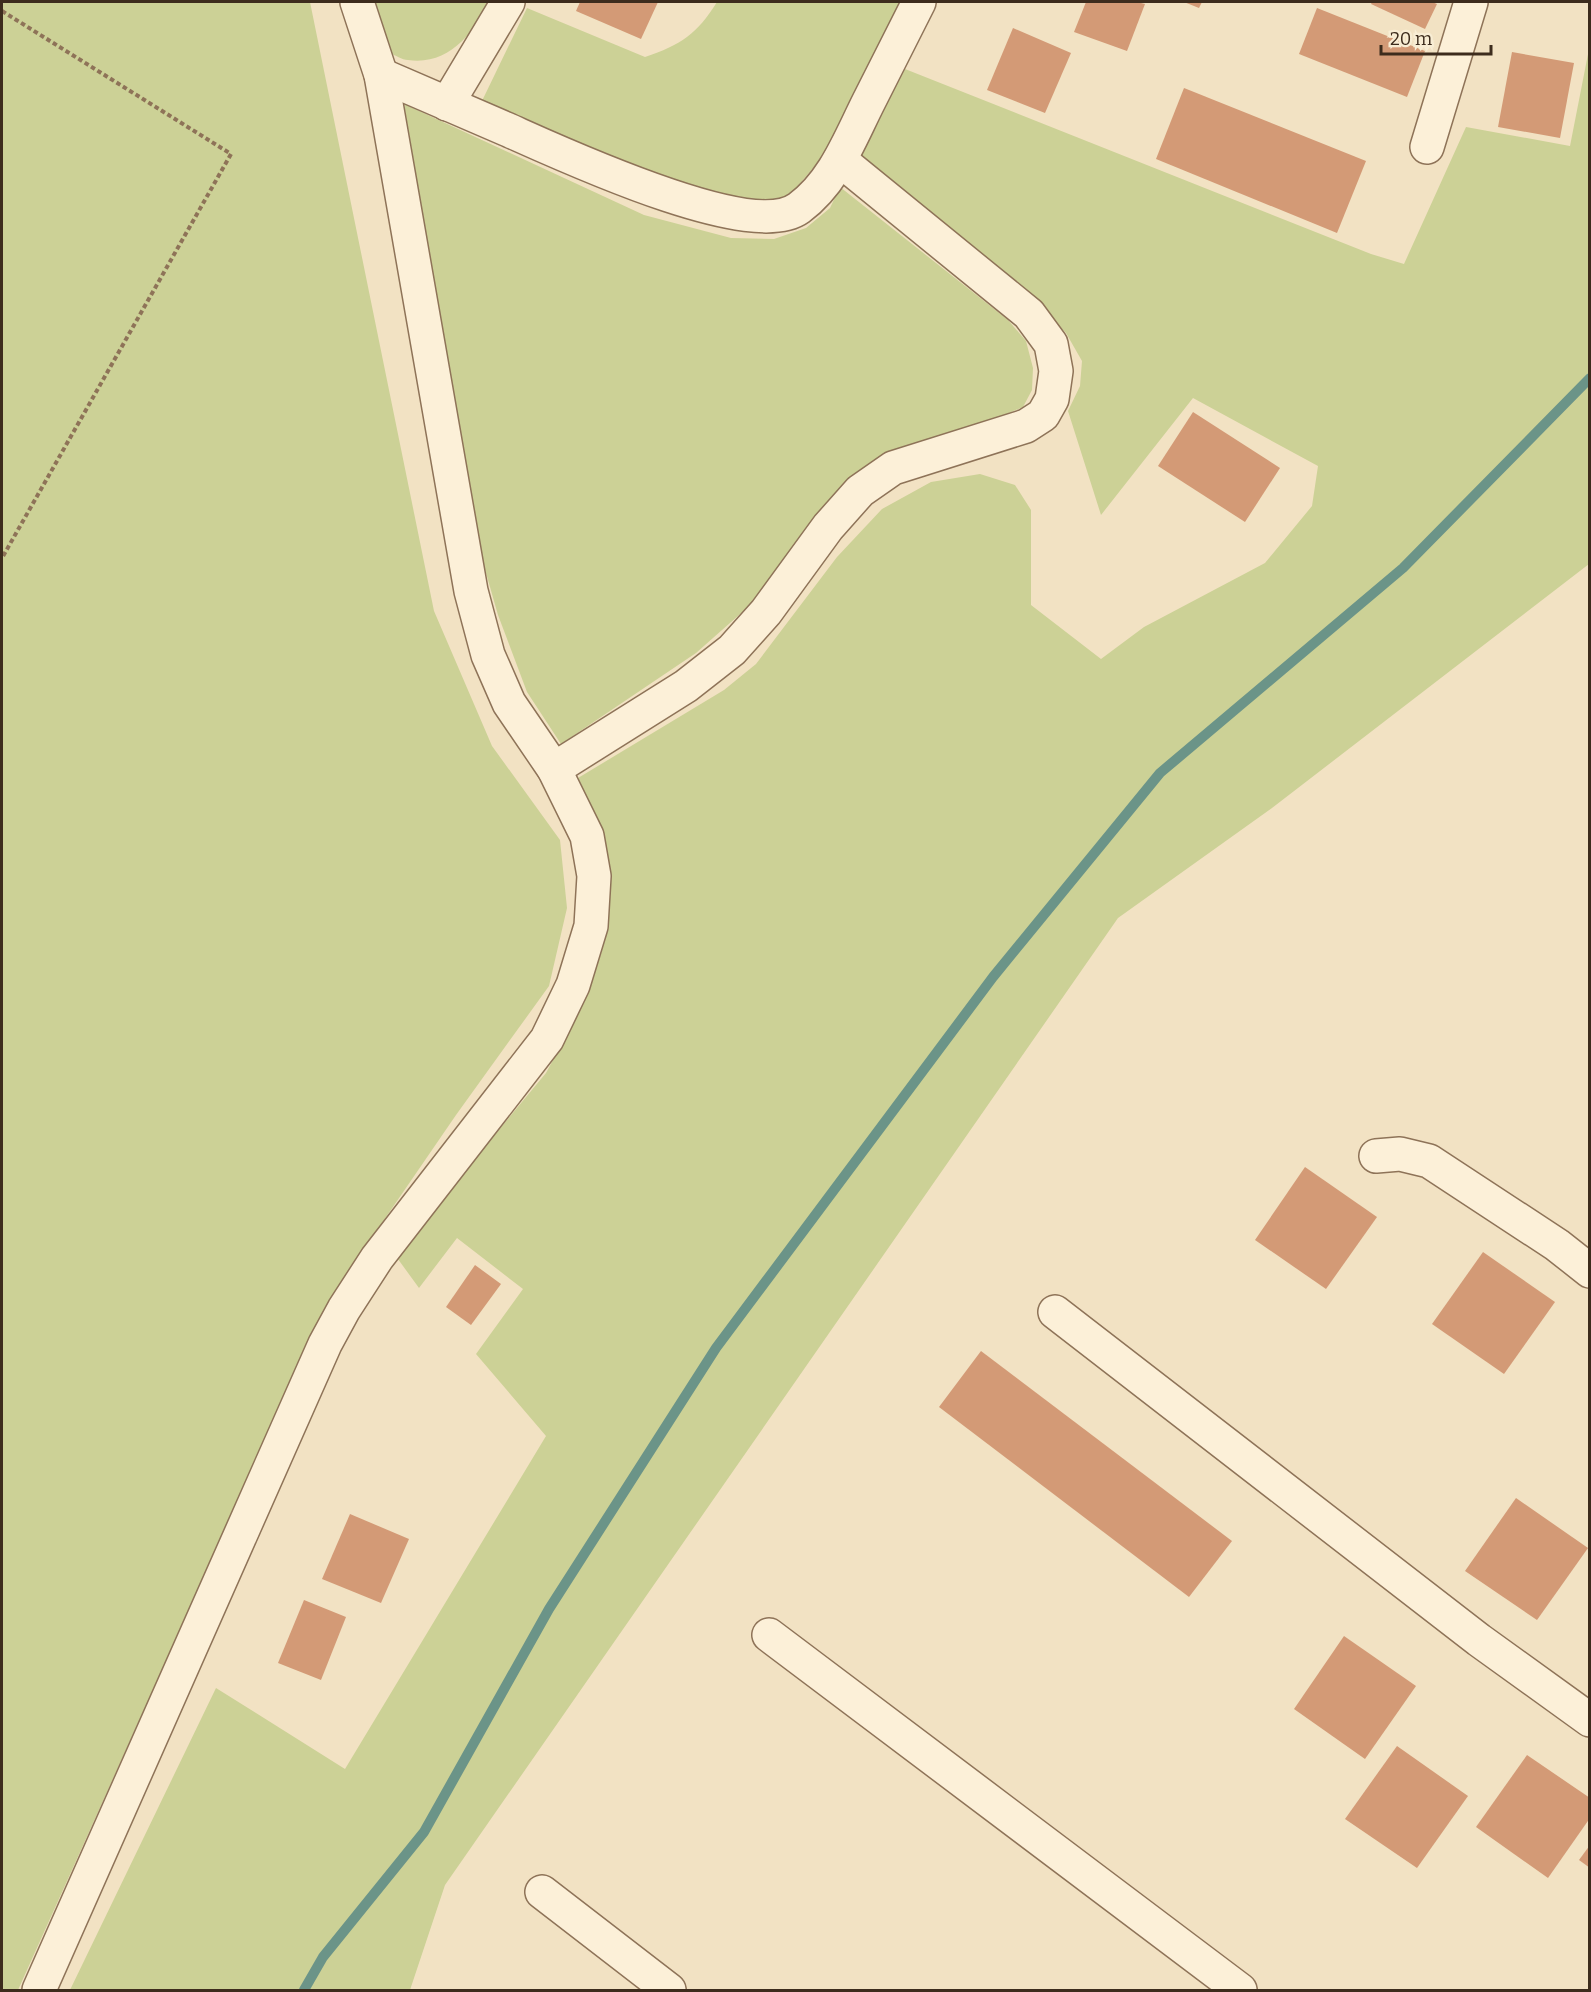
<svg xmlns="http://www.w3.org/2000/svg" width="1591" height="1992" viewBox="0 0 1591 1992" font-family="Bitter,serif">
<style>
.green{fill:#ccd196}
.lines{fill:none;stroke-linecap:round;stroke-linejoin:round}
.stream{stroke:#6b9488;stroke-width:10}
.building{fill:#d39a76}
.minor-casing{stroke:#8e7358;stroke-width:36}
.path{stroke:#8e7358;stroke-width:4;stroke-dasharray:4.5 3;stroke-linecap:butt}
.minor{stroke:#fcf0d8;stroke-width:33}
</style>
<rect width="100%" height="100%" fill="#f2e2c3"/>
<g class="green">
<polygon points="2,2 310,2 434,611 492,746 560,840 567,908 549,986 456,1115 338,1287 205,1574 18,1990 2,1990"/>
<path d="M375,2h117c-19,30 -43,64 -84,58 -6,0 -13,-5 -18,-7z"/>
<path d="M717,2h188l-70,133 -20,31 -25,29 -21,8 -37,-2 -50,-17 -201,-81 46,-95 118,49c36,-12 52,-23 72,-55z"/>
<polygon points="1589,49 1589,564 1272,808 1118,918 445,1885 410,1990 70,1990 216,1688 345,1769 546,1436 476,1354 523,1289 457,1238 419,1288 395,1255 546,1073 584,1003 602,951 609,885 601,828 578,778 724,690 756,664 837,557 882,509 931,482 980,474 1015,485 1031,510 1031,605 1101,659 1144,627 1265,563 1312,506 1318,466 1193,398 1101,515 1068,411 1080,386 1082,361 1066,333 1026,291 858,159 905,69 1371,254 1404,264 1466,127 1570,146"/>
<polygon points="404,104 644,215 731,238 774,239 806,228 830,208 840,187 1008,320 1026,341 1033,368 1032,390 1023,407 1004,415 885,453 853,475 822,511 756,600 696,653 561,744 527,692 498,615 482,559"/>
</g>
<g class="lines">
<polyline class="stream" points="304,1990 323,1957 424,1832 549,1609 716,1348 993,977 1160,773 1403,568 1590,378"/>
</g>
<g class="building">
<polygon points="580,2 658,2 641,39 576,11"/>
<polygon points="1086,2 1137,2 1145,4 1127,51 1074,32"/>
<polygon points="1184,2 1202,2 1199,8"/>
<polygon points="1372,2 1432,2 1437,4 1425,29 1371,4"/>
<polygon points="1317,8 1425,51 1407,97 1299,54"/>
<polygon points="1013,28 1071,53 1045,113 987,90"/>
<polygon points="1512,52 1574,63 1560,138 1498,127"/>
<polygon points="1184,88 1366,161 1337,233 1156,159"/>
<polygon points="1193,412 1280,468 1245,522 1158,466"/>
<polygon points="1305,1167 1377,1217 1326,1289 1255,1240"/>
<polygon points="1483,1252 1555,1302 1504,1374 1432,1324"/>
<polygon points="475,1265 501,1284 471,1325 446,1307"/>
<polygon points="981,1351 1232,1541 1189,1597 939,1407"/>
<polygon points="1516,1498 1588,1548 1537,1620 1465,1571"/>
<polygon points="350,1514 409,1539 381,1603 322,1579"/>
<polygon points="304,1600 346,1617 321,1680 278,1663"/>
<polygon points="1344,1636 1416,1686 1365,1759 1294,1709"/>
<polygon points="1397,1746 1468,1796 1417,1868 1345,1819"/>
<polygon points="1527,1755 1590,1798 1590,1818 1548,1878 1476,1827"/>
<polygon points="1590,1845 1590,1868 1579,1860"/>
</g>
<g class="lines">
<defs>
<g id="minor">
<path d="M381,75c41,18 83,36 125,54 52,23 245,114 293,79 35,-26 50,-67 69,-105 17,-34 34,-68 51,-101"/>
<polyline points="447,104 508,2"/>
<polyline points="1427,147 1471,2"/>
<polyline points="554,769 686,686 732,650 766,612 828,527 860,491 893,468 1026,426 1043,415 1052,399 1056,371 1051,344 1029,314 840,160"/>
<polyline points="1376,1156 1400,1154 1429,1161 1557,1245 1590,1271"/>
<polyline points="1055,1312 1479,1640 1590,1720"/>
<polyline points="769,1635 1240,1990"/>
<polyline points="542,1892 669,1990"/>
<polyline points="39,1990 325,1344 344,1309 377,1258 547,1039 573,985 591,926 594,876 587,836 554,769 509,703 488,655 471,591 381,75 357,2"/>
</g>
</defs>
<use href="#minor" class="minor-casing"/>
<polyline class="path" points="2,11 231,154 2,558"/>
<use href="#minor" class="minor"/>
</g>
<rect width="1591" height="1992" fill="none" stroke="#3d2c1d" stroke-width="6"/>
<path d="M1381 45v9h110v-9" fill="none" stroke="#3d2c1d" stroke-width="3"/>
<text x="1390" y="45" font-size="18" fill="#3d2c1d" stroke="#f8edd4" stroke-width="4.5" paint-order="stroke">20 m</text>
</svg>
